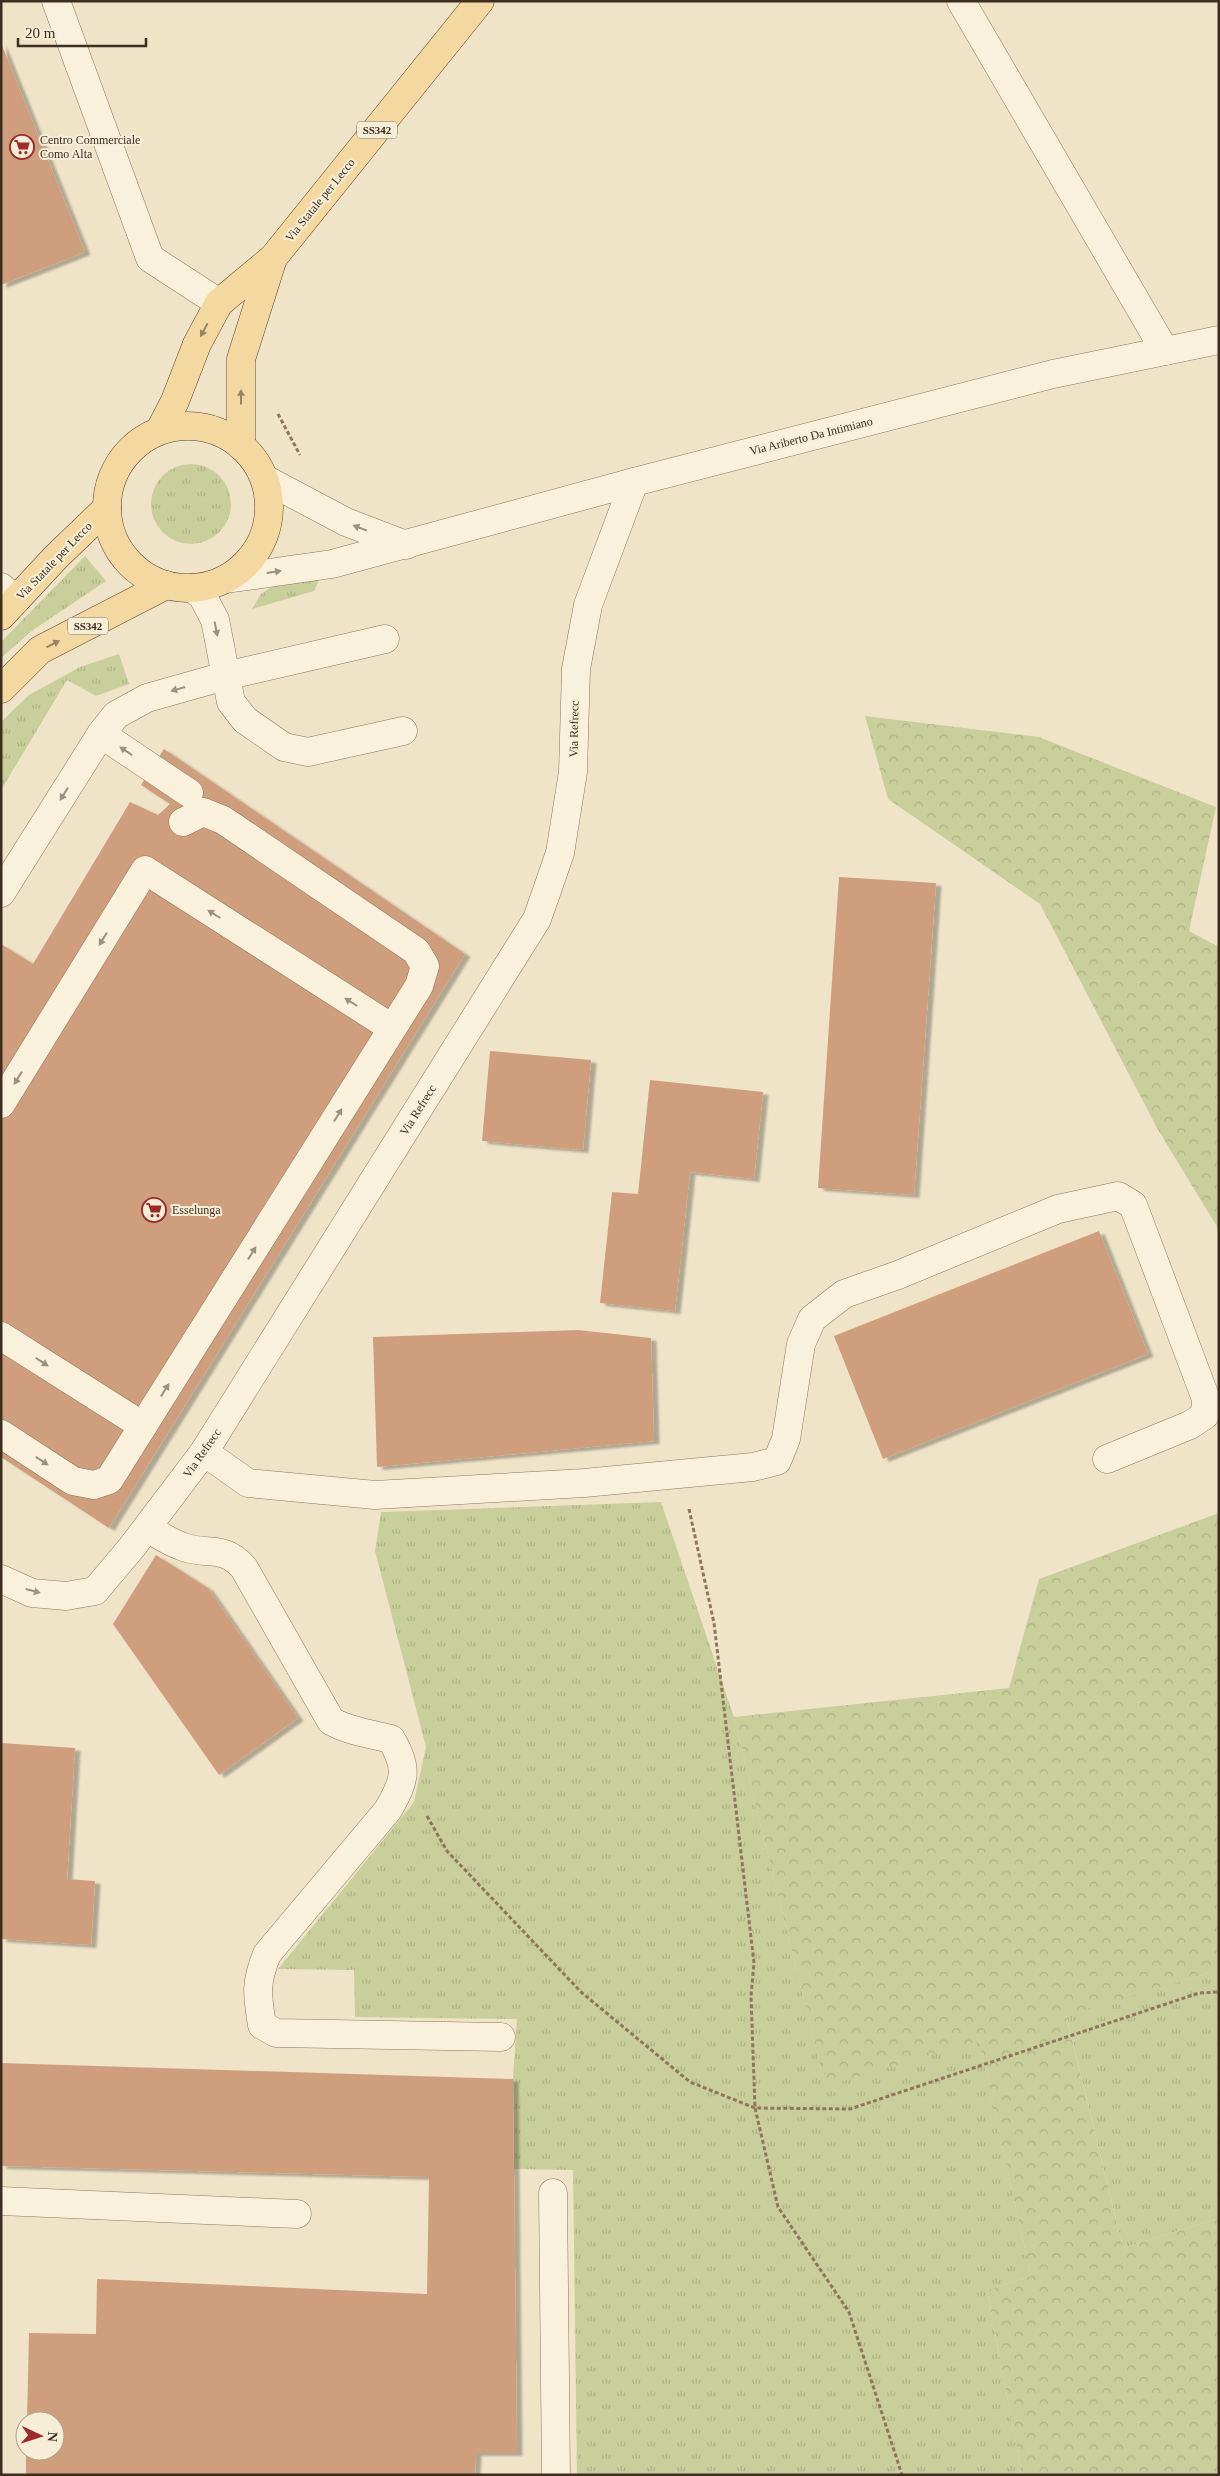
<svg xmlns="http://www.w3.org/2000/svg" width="1220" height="2476" viewBox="0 0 1220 2476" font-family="'Times New Roman',serif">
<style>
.grass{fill:url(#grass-tufts)}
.forest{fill:url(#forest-crowns)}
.building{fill:#cf9f7d;filter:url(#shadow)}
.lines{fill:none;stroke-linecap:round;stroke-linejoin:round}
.minor-casing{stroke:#8d765c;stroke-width:29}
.major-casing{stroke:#5b4430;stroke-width:29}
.path{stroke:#8d765c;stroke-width:3;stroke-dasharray:4 2.5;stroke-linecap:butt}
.minor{stroke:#faf1dc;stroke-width:28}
.major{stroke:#f3d9a0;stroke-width:28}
.oneway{fill:#988460}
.oneway2{fill:#9c907e}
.labels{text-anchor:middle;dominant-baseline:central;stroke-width:4;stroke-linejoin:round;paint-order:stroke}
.shield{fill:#f7eed8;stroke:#756857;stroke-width:1}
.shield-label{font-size:11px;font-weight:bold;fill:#3d2e20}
.poi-label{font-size:12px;fill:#3d2e20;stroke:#f7eed8;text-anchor:start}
.street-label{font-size:12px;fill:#3d2e20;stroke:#f7eed8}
</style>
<defs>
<pattern id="grass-tufts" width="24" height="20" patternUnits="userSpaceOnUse" patternTransform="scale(1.25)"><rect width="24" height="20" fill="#c9cf9b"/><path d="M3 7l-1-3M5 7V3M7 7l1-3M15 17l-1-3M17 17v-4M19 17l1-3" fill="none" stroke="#aeb285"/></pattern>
<pattern id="forest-crowns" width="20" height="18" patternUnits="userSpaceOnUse" patternTransform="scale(1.25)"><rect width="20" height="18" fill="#c9cf9b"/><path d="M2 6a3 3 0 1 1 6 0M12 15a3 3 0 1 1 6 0" fill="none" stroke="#aeb285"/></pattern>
<filter id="shadow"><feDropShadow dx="5.5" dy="3" stdDeviation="1" flood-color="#0004"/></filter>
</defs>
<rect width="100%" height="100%" fill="#f0e4c8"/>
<g class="grass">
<circle cx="191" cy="504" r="40"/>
<polygon points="85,556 106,581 33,630 1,658 1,642"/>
<polygon points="319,580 314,591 252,609 261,594 273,586"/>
<polygon points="119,654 129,684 96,696 67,680 1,790 1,722 29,695 80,667"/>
<polygon points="661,1502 734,1717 825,2085 979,2040 1031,2276 987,2290 1022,2475 577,2475 573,2170 514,2169 513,2079 517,2019 355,2017 354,1970 278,1969 414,1802 426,1747 375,1551 381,1512"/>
<polygon points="1219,1970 1219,2218 1123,2248 1066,2014"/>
</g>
<g class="forest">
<polygon points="865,716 1039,737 1216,807 1189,931 1219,947 1219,1230 1157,1128 1040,904 888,799"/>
<polygon points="1219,1513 1219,1970 1066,2015 1123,2248 1219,2218 1219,2475 1022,2475 987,2290 1031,2276 979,2041 825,2086 734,1717 1009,1688 1039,1579"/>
</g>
<g class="building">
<polygon points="1,43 85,252 1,285"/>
<polygon points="164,749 465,954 109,1528 1,1457 1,944 33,964 130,802 158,815 170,804 141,785"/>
<polygon points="839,877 936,883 914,1195 818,1188"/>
<polygon points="490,1051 591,1060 583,1150 482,1141"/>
<polygon points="650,1080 763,1092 754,1179 690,1172 675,1311 600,1303 612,1192 638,1194"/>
<polygon points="1099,1231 1148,1354 883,1459 834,1336"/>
<polygon points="578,1330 651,1338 654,1441 377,1467 373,1337"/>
<polygon points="156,1555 208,1588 298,1718 219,1775 113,1624"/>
<polygon points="1,1743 75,1748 67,1879 95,1881 91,1945 1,1939"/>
<polygon points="1,2063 513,2079 517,2453 476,2453 475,2475 26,2475 26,2451 55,2451 55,2421 27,2421 29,2333 96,2334 97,2279 427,2294 429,2177 1,2166"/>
</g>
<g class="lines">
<defs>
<g id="minor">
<polyline points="56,1 150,258 219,303"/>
<polyline points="961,1 1165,351"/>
<polyline points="265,479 346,522 406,545"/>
<polyline points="226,579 332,564 634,482 1053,374 1219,340"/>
<polyline points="1,587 16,600"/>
<polyline points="193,588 203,597 215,620 231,702 245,720 284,747 308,752 403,731"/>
<polyline points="101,734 189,793"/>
<polyline points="1,893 101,734 116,715 147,698 225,676 385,639"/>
<polyline points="1,1104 145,870 392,1028"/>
<polyline points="1,1336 143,1426"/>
<polyline points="1,1434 73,1481 94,1485 109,1480 419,986 425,966 416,951 223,820 203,812 183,822"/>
<polyline points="204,1452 248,1483 375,1495 584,1483 753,1467 777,1461 786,1439 801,1344 812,1319 844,1294 898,1275 1058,1209 1118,1196 1133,1205 1206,1399 1205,1415 1190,1425 1107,1459"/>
<path d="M147,1528c11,6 22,14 34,18 26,11 41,-3 63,22l87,153c17,10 40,13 60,18 18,30 14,41 -3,71l-121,144c-12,30 -10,40 -5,71l14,8 225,4"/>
<polyline points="1,1579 32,1593 66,1596 95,1591 132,1547 204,1452 537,919 560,853 573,772 576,669 588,605 634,482"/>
<polyline points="553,2193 556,2475"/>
<polyline points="1,2201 297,2214"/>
</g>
<g id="major">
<circle cx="188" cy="507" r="81"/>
<polyline points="160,430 175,401 197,344 219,303 273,258 480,1"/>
<polyline points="241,446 241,359 273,258"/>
<polyline points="1,616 56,557 107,508"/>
<polyline points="1,689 40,650 166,585"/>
</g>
</defs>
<use href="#minor" class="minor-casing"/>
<use href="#major" class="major-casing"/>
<g class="path">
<polyline points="278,414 300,455"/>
<polyline points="689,1509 714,1623 754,1963 751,1996 755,2108 778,2207 849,2312 902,2475"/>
<polyline points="427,1816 447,1851 581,1992 690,2082 755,2108 850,2109 1199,1993 1219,1992"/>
</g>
<use href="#minor" class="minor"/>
<use href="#major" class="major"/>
</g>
<defs><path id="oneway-solid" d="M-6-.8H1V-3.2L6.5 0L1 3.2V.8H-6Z" transform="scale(1.25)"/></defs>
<g class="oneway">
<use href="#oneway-solid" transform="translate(204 330) rotate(118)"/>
<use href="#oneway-solid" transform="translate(241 397) rotate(-90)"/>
<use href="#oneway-solid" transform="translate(53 644) rotate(-27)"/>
</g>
<g class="oneway2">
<use href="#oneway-solid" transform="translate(360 528) rotate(-159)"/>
<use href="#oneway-solid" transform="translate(274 572) rotate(-8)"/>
<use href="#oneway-solid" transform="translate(216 629) rotate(79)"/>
<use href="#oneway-solid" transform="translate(178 689) rotate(164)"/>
<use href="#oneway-solid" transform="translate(126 751) rotate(-146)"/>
<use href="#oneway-solid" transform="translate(64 794) rotate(122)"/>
<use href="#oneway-solid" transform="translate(214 914) rotate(-148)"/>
<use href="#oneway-solid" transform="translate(103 939) rotate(122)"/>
<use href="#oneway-solid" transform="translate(351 1002) rotate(-148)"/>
<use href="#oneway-solid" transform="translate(18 1078) rotate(122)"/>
<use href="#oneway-solid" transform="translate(338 1115) rotate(-58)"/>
<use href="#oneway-solid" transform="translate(252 1253) rotate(-58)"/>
<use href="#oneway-solid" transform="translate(42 1362) rotate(33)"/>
<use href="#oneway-solid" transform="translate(165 1390) rotate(-58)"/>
<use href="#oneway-solid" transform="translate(42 1461) rotate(33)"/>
<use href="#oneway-solid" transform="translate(33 1591) rotate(15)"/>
</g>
<defs>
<symbol id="supermarket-ring" viewBox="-11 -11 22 22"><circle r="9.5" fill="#f7eed8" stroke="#9e2a2b" stroke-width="1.5"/><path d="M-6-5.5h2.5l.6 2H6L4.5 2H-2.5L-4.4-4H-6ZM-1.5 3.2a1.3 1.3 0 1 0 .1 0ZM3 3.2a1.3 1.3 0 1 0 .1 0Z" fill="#9e2a2b"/></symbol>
</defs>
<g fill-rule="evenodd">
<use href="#supermarket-ring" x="8" y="133" width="28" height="28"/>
<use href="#supermarket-ring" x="140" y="1196" width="28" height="28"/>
</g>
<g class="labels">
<g class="shield">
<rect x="357" y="121.5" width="40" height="17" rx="4"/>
<rect x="68" y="617.5" width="40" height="17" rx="4"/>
</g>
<g class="shield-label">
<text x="377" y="130">SS342</text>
<text x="88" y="626">SS342</text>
</g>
<g class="poi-label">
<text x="40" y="140">Centro Commerciale<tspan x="40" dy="14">Como Alta</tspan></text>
<text x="172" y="1210">Esselunga</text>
</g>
<g class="street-label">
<text transform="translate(320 200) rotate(-51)">Via Statale per Lecco</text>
<text transform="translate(811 436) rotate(-14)">Via Ariberto Da Intimiano</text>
<text transform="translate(54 561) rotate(-46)">Via Statale per Lecco</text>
<text transform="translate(574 729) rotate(-89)">Via Refrecc</text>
<text transform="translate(418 1110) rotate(-58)">Via Refrecc</text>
<text transform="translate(202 1453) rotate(-55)">Via Refrecc</text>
</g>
</g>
<rect width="1220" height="2476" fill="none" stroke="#3d2e20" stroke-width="5"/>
<g transform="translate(40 2436) rotate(94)"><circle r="24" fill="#f7eed8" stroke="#ada18e"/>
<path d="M0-4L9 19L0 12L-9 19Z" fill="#9e2a2b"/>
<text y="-8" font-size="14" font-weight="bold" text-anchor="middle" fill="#3d2e20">N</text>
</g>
<path d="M18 38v8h128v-8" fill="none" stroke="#3d2e20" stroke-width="2.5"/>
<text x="25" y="38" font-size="15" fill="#3d2e20" stroke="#f7eed8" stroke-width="4" paint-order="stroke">20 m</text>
</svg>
